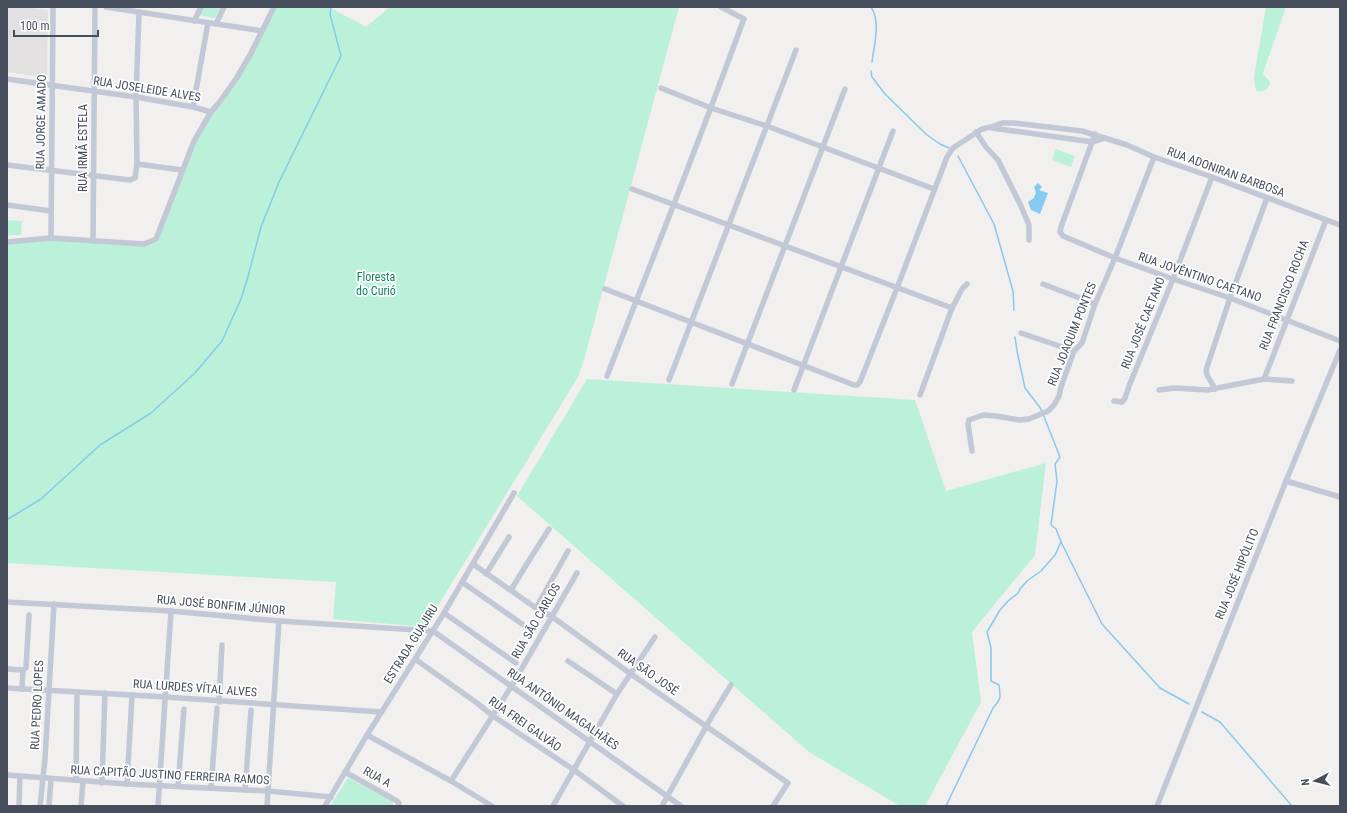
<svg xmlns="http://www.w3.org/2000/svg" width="1347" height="813" viewBox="0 0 1347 813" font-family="'Roboto Condensed',sans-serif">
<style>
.education{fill:#e3e0e1}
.green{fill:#bbf1d9}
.water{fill:#86c9f1}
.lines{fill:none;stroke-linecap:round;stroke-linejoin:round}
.stream{stroke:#86c9f1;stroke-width:1.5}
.minor{stroke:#c2c8d5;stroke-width:5.5}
.labels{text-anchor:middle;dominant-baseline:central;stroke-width:3.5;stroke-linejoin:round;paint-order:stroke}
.street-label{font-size:12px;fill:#464e5d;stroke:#fff}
.park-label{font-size:12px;fill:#12835d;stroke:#fff}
</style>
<rect width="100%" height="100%" fill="#f2efef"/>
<polygon class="education" points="7,7 23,7 48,10 47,78 7,72"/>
<g class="green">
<polygon points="202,7 221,7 215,18 198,15"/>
<polygon points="272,7 329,7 366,27 390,7 679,7 584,360 578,377 425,627 333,619 336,582 7,563 7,243 54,239 157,242 186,158 212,106 235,81"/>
<path d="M1266,7h20l-23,66c1,4 6,6 7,10 -2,7 -6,9 -13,8l-2,-4 -1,-10z"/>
<polygon points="1056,149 1075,156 1071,167 1052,160"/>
<polygon points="7,220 22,221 21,235 7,235"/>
<polygon points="587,379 915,400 946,491 1046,463 1035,555 972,632 981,702 925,806 900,806 809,752 517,496"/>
<polygon points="348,778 390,800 393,803 393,806 330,806"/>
</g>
<polygon class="water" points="1038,183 1042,187 1039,190 1048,193 1040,214 1031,210 1028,202 1034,198 1036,192 1034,187"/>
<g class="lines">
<g class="stream">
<path d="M871,7c10,15 3,38 1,55"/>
<polyline points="871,71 872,77 885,94 927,135 940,144 949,148"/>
<polyline points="958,156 994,224 1013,291 1014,310"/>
<polyline points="1015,337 1017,351 1025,388 1041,409 1060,457 1055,464 1057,481 1051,525 1056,529 1061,542 1102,624 1160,688 1189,704"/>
<polyline points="8,519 41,499 100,445 151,413 195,373 222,341 241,299 247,280 261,227 279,182 341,56 330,14 331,7"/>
<polyline points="1202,712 1220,722 1292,806"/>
<path d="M946,806l47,-98c8,-9 8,-10 6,-23l-8,-4v-33l-4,-16 13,-22 8,-9 10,-8 2,-4 7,-8 14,-10 14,-16 6,-13"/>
</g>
<g class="minor">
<polyline points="106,7 262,31"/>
<polyline points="194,21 201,7"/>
<polyline points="216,24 224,7"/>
<polyline points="7,79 136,97 193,107 211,112"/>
<polyline points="661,88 711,108 767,126 934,189"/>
<polyline points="193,107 208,23"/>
<polyline points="992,128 1093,142 1105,138"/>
<polyline points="976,132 986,147 998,160 1021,206 1029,225 1029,240"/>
<polyline points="1095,134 1061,227 1060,232 1063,236 1115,258 1173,279 1230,298 1340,341"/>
<polyline points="137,164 182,170"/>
<polyline points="7,165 130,180 135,178 137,164 136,97 139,12"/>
<polyline points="632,189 952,308"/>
<polyline points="7,205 51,211"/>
<polyline points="51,238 53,7"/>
<polyline points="93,241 95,7"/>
<polyline points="7,242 51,238 144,244 156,239 194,141 211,112 218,104 236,79 250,55 274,7"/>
<polyline points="1043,284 1095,304"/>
<polyline points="605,289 854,385 857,385 860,382 897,288 947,157 953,148 982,129 991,127 1002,123 1014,123 1082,131 1127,145 1154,157 1212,177 1340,225"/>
<polyline points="1021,333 1074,351"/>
<path d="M607,376c46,-119 93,-236 136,-355l1,-2 -23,-12"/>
<polyline points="1264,379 1326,220"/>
<polyline points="669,380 796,50"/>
<polyline points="732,384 845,89"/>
<polyline points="1215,389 1207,375 1206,370 1230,298 1267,198"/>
<polyline points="794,390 893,131"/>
<polyline points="1159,390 1174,388 1207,390 1264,379 1292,381"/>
<polyline points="920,395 952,308 962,289 967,284"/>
<polyline points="1114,401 1122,402 1125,398 1129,386 1173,279 1212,177"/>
<polyline points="972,451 968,424 969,420 983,415 996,416 1019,420 1029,419 1048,411 1054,405 1059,396 1061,387 1074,351 1082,343 1095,304 1115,258 1154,157"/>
<polyline points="1286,481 1340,497"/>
<polyline points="473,564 536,608 551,616 631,674 788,783 773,806"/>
<polyline points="486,574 509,537"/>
<polyline points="462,582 532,631"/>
<polyline points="511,590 528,562 549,529"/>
<polyline points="7,602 171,611 279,621 433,631 681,806"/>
<polyline points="536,608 568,551"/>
<polyline points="444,613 516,663"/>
<polyline points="415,659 477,703 493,716 574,770 623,806"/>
<polyline points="568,661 617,694"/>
<polyline points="7,669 23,670 26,668 29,615"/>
<polyline points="7,688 166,697 381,712"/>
<polyline points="22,689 23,670"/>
<polyline points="219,702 222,645"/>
<polyline points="367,735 451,781 492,806"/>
<polyline points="345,772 397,801 399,803 398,806"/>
<polyline points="7,775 127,784 268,791 331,797"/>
<polyline points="76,780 77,693"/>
<polyline points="451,781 511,687 577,573"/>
<polyline points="102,783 105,693"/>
<polyline points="127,784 132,695"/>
<polyline points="178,786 184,709"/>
<polyline points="211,788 217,708"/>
<polyline points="245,790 251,710"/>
<polyline points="19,806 20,776"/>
<polyline points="40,806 45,759 54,604"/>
<polyline points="49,806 51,779"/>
<polyline points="81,806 83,781"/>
<polyline points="158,806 171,611"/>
<polyline points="267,806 279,621"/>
<polyline points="325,806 367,735 444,613 514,493"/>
<polyline points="553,806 617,694 655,637"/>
<polyline points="662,806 712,716 731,685"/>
<polyline points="1157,806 1286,481 1340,350"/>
</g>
</g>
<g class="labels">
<g class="street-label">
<text transform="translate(147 89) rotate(9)">RUA JOSELEIDE ALVES</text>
<text transform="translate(41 122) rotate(-89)">RUA JORGE AMADO</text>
<text transform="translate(83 148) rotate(-90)">RUA IRMÃ ESTELA</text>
<text transform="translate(1226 172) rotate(20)">RUA ADONIRAN BARBOSA</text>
<text transform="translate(1200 277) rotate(19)">RUA JOVÊNTINO CAETANO</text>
<text transform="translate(1284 295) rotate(-69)">RUA FRANCISCO ROCHA</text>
<text transform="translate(1143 323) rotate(-68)">RUA JOSÉ CAETANO</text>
<text transform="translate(1072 334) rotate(-68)">RUA JOAQUIM PONTES</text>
<text transform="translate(1237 574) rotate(-68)">RUA JOSÉ HIPÓLITO</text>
<text transform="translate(221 605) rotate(5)">RUA JOSÉ BONFIM JÚNIOR</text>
<text transform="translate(536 621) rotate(-60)">RUA SÃO CARLOS</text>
<text transform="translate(411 644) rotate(-58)">ESTRADA GUAJIRU</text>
<text transform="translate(648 672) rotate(35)">RUA SÃO JOSÉ</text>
<text transform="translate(195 688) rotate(4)">RUA LURDES VÍTAL ALVES</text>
<text transform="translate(37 705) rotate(-87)">RUA PEDRO LOPES</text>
<text transform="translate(563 709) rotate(35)">RUA ANTÔNIO MAGALHÃES</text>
<text transform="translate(525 724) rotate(35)">RUA FREI GALVÃO</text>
<text transform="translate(170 775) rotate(3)">RUA CAPITÃO JUSTINO FERREIRA RAMOS</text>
<text transform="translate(377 777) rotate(29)">RUA A</text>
</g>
<g class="park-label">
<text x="376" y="277">Floresta<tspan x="376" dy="14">do Curió</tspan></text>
</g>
</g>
<rect width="1347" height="813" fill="none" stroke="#464e5d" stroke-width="16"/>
<g transform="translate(1315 781) rotate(263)" stroke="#ffffff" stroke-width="3" paint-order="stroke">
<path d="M0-3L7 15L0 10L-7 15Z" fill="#464e5d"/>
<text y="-6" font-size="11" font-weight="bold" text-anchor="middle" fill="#464e5d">N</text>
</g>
<path d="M14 30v6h84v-6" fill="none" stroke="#464e5d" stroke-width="2"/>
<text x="20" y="30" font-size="12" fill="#464e5d" stroke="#ffffff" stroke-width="3" paint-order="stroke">100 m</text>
</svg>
